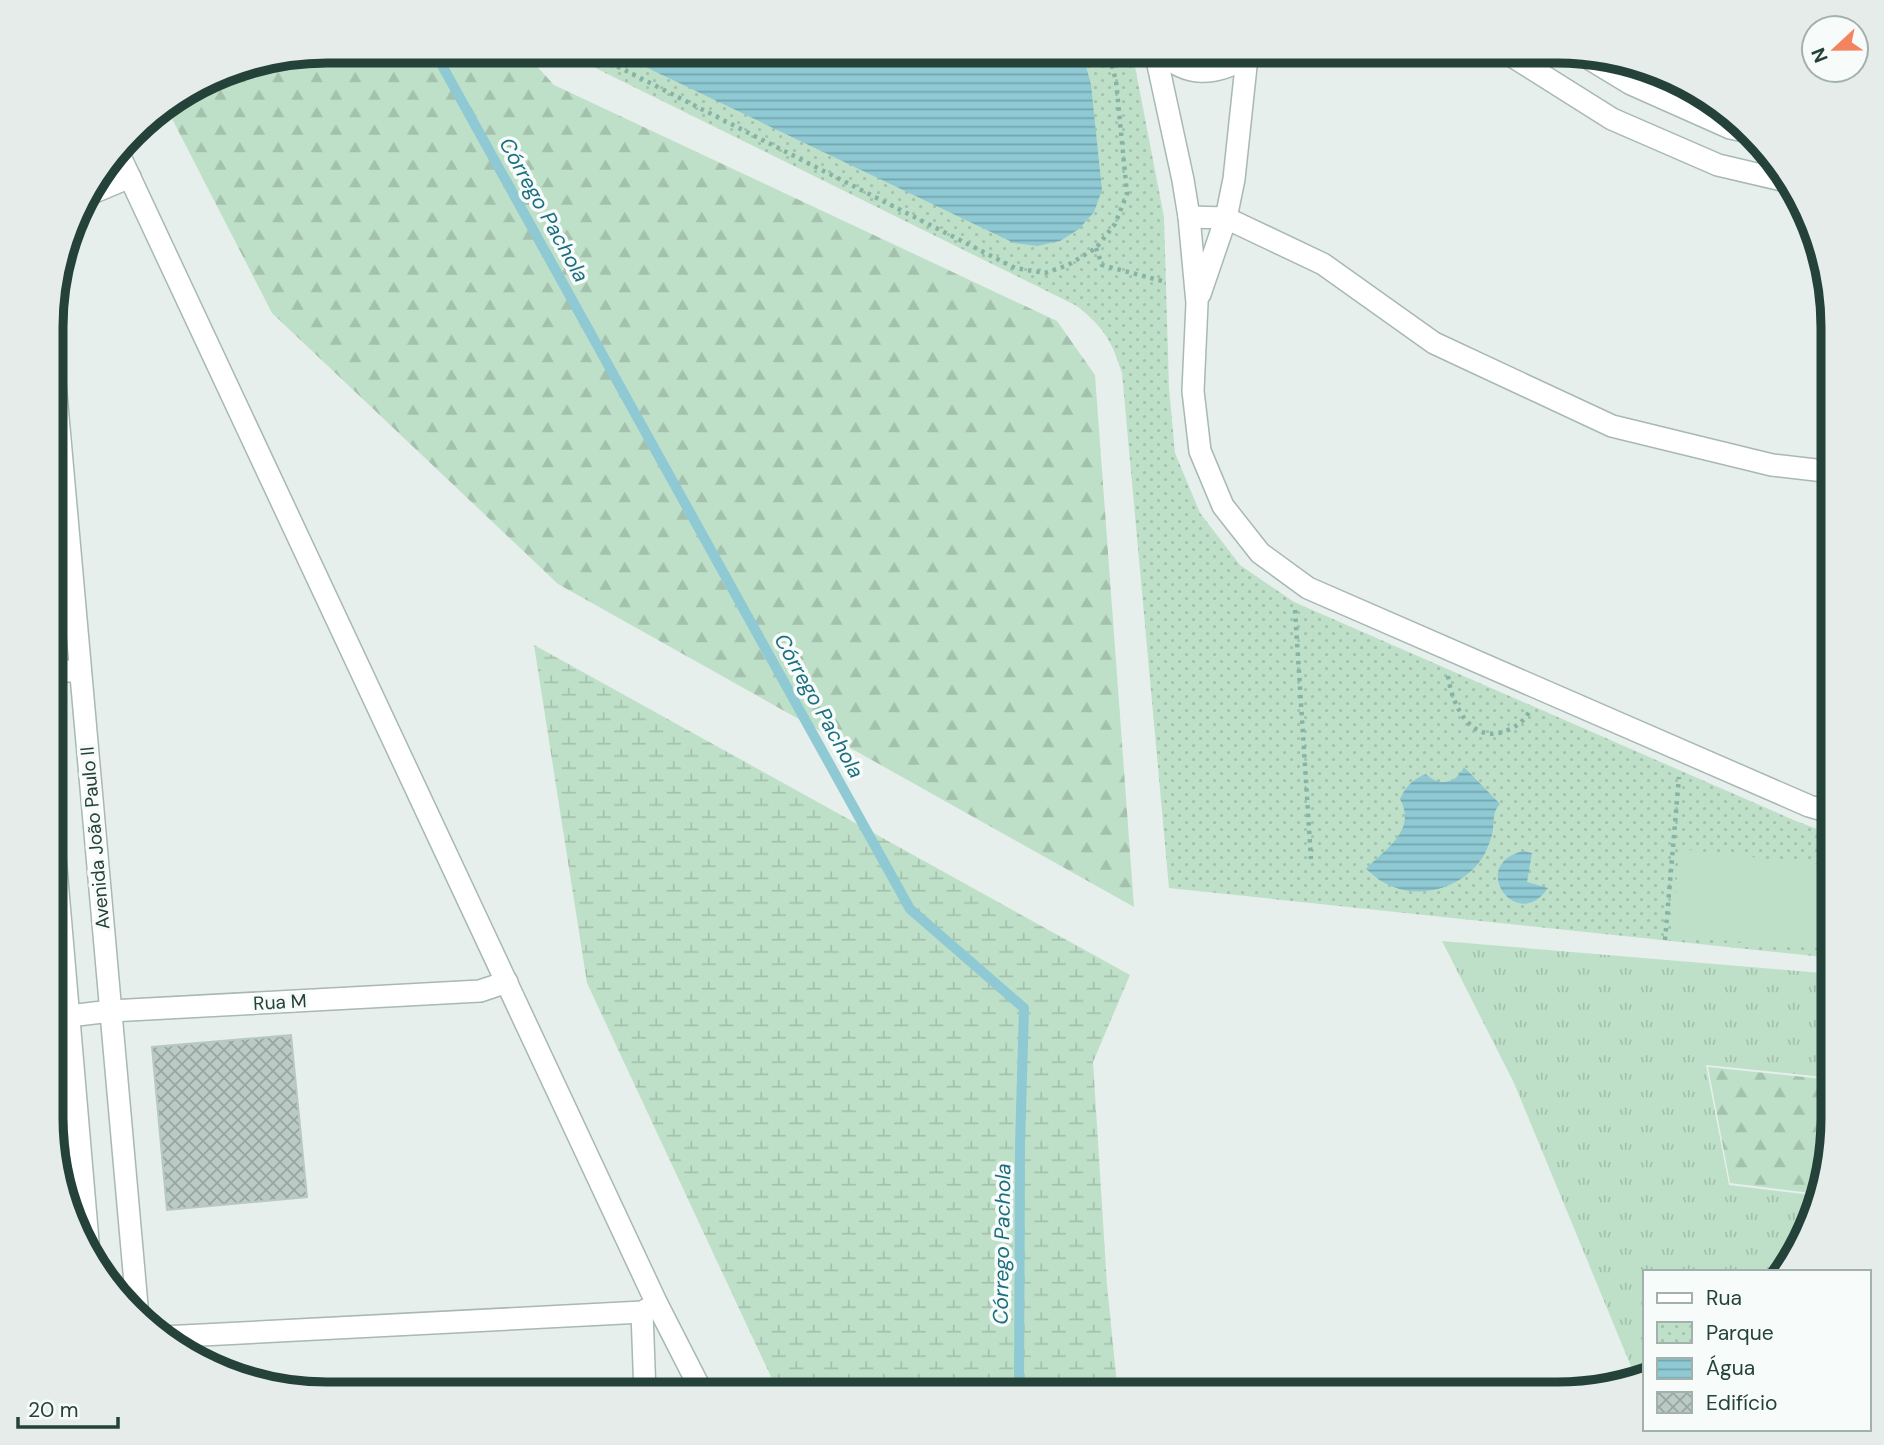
<svg xmlns="http://www.w3.org/2000/svg" width="1884" height="1445" viewBox="0 0 1884 1445" font-family="'DM Sans',sans-serif">
<style>
.grass{fill:url(#grass-tufts)}
.forest{fill:url(#forest-firs)}
.wetland{fill:url(#wetland-marsh)}
.park{fill:url(#park-dots)}
.pitch{fill:#bfe0c8}
.water{fill:url(#water-rules)}
.lines{fill:none;stroke-linecap:round;stroke-linejoin:round}
.stream{stroke:#8ec9d4;stroke-width:10}
.building{fill:url(#building-cross-hatch);stroke:#b8c9c2;stroke-width:2}
.minor-casing{stroke:#a8b8b2;stroke-width:24}
.tertiary-casing{stroke:#a8b8b2;stroke-width:24}
.path{stroke:#86b3a5;stroke-width:4.5;stroke-dasharray:3.5 5;stroke-linecap:butt}
.minor{stroke:#fff;stroke-width:21}
.tertiary{stroke:#fff;stroke-width:21}
.labels{text-anchor:middle;dominant-baseline:central;stroke-width:7;stroke-linejoin:round;paint-order:stroke}
.street-label{font-size:19px;fill:#24423a;stroke:#f7fbf9}
.water-label{font-size:21px;font-style:italic;fill:#1c6f80;stroke:#f7fbf9}
.rim{fill:none;stroke:#24423a;stroke-width:9}
</style>
<defs>
<pattern id="grass-tufts" width="24" height="20" patternUnits="userSpaceOnUse" patternTransform="scale(1.75)"><rect width="24" height="20" fill="#bfe0c8"/><path d="M3 7l-1-3M5 7V3M7 7l1-3M15 17l-1-3M17 17v-4M19 17l1-3" fill="none" stroke="#a4c1ad"/></pattern>
<pattern id="forest-firs" width="22" height="20" patternUnits="userSpaceOnUse" patternTransform="scale(1.75)"><rect width="22" height="20" fill="#bfe0c8"/><path d="M5 1l3.5 6h-7zM16 11l3.5 6h-7z" fill="#a4c1ad"/></pattern>
<pattern id="wetland-marsh" width="20" height="14" patternUnits="userSpaceOnUse" patternTransform="scale(1.75)"><rect width="20" height="14" fill="#bfe0c8"/><path d="M1 5h8M5 5V1M11 12h8M15 12V8" fill="none" stroke="#a4c1ad"/></pattern>
<pattern id="park-dots" width="8" height="8" patternUnits="userSpaceOnUse" patternTransform="scale(1.75)"><rect width="8" height="8" fill="#bfe0c8"/><path d="M2 2h.1M6 6h.1" fill="none" stroke="#a4c1ad" stroke-width="1.8" stroke-linecap="round"/></pattern>
<pattern id="water-rules" width="6" height="5" patternUnits="userSpaceOnUse" patternTransform="scale(1.75)"><rect width="6" height="5" fill="#8ec9d4"/><path d="M0 2.5h6" fill="none" stroke="#74a5ad"/></pattern>
<pattern id="building-cross-hatch" width="8" height="8" patternUnits="userSpaceOnUse" patternTransform="scale(1.75)"><rect width="8" height="8" fill="#bbcac4"/><path d="M0 0l8 8M0 8l8-8" fill="none" stroke="#98a6a0"/></pattern>
</defs>
<rect width="100%" height="100%" fill="#e6efeb"/>
<polygon class="grass" points="1442,941 1833,974 1833,1078 1706,1065 1729,1185 1819,1196 1812,1224 1783,1272 1644,1272 1644,1374 1635,1376 1514,1083"/>
<g class="forest">
<polygon points="327,51 523,51 554,85 1057,321 1095,375 1134,907 558,584 272,313 166,107 238,66"/>
<polygon points="1708,1067 1833,1080 1833,1137 1819,1194 1730,1183"/>
</g>
<polygon class="wetland" points="534,645 1130,975 1093,1062 1107,1285 1118,1394 779,1394 587,983"/>
<path class="park" d="M561,51h571l32,166 5,171 6,65 25,60 40,52 54,37 502,219 37,14v123l-664,-70 -47,-515c-11,-34 -18,-45 -45,-67z"/>
<polygon class="pitch" points="1680,849 1823,865 1818,948 1671,936"/>
<g class="water">
<polygon points="612,51 1082,51 1091,85 1102,190 1094,212 1079,229 1060,241 1037,246 1014,243"/>
<path d="M1464,767l36,37c-9,9 -5,19 -8,31 -2,6 -5,15 -8,20 -20,34 -67,47 -101,27 -6,-3 -12,-9 -17,-13 20,-21 51,-38 34,-70 6,-13 13,-20 26,-25 13,13 30,10 38,-7z"/>
<path d="M1524,851l8,2 -5,29 21,6c-32,47 -81,-25 -24,-37z"/>
</g>
<g class="lines">
<polyline class="stream" points="434,51 910,909 1024,1008 1020,1146 1019,1394"/>
</g>
<polygon class="building" points="291,1035 307,1197 167,1210 152,1047"/>
<g class="lines">
<defs>
<g id="minor">
<polyline points="1155,51 1183,180 1189,217 1197,303 1193,391 1200,451 1223,506 1260,553 1308,588 1809,806 1833,813"/>
<path d="M1159,51c28,27 56,25 88,6"/>
<polyline points="1504,51 1612,119 1718,165 1786,181"/>
<polyline points="1580,53 1631,84 1730,128 1749,132"/>
<polyline points="118,152 657,1304 703,1394"/>
<polyline points="85,196 130,177"/>
<polyline points="1189,217 1226,218 1323,264 1434,343 1612,426 1772,465 1833,472"/>
<polyline points="1200,294 1226,218 1234,179 1247,57 1250,51"/>
<polyline points="52,1018 111,1011 480,991 507,982"/>
<polyline points="642,1312 645,1394"/>
<polyline points="163,1337 642,1312 657,1304"/>
</g>
<g id="tertiary">
<polyline points="53,360 138,1317"/>
<polyline points="52,671 80,671"/>
<polyline points="52,821 89,1253"/>
</g>
</defs>
<use href="#minor" class="minor-casing"/>
<use href="#tertiary" class="tertiary-casing"/>
<g class="path">
<polyline points="587,51 1015,268 1045,273 1068,265 1096,248 1115,224 1127,194 1116,81 1108,51"/>
<polyline points="1096,248 1102,265 1166,282"/>
<polyline points="1295,610 1311,859"/>
<path d="M1448,676c4,30 24,70 60,54 9,-4 16,-9 21,-18"/>
<polyline points="1665,940 1679,777"/>
</g>
<use href="#minor" class="minor"/>
<use href="#tertiary" class="tertiary"/>
</g>
<g class="labels">
<g class="street-label">
<text transform="translate(95 838) rotate(-95)">Avenida João Paulo II</text>
<text transform="translate(280 1002) rotate(-3)">Rua M</text>
</g>
<g class="water-label">
<text transform="translate(544 210) rotate(61)">Córrego Pachola</text>
<text transform="translate(819 706) rotate(61)">Córrego Pachola</text>
<text transform="translate(1002 1244) rotate(-89)">Córrego Pachola</text>
</g>
</g>
<path d="M0 0H1884V1445H0ZM327 63H1557A264 264 0 0 1 1821 327V1118A264 264 0 0 1 1557 1382H327A264 264 0 0 1 63 1118V327A264 264 0 0 1 327 63Z" fill="#e6ecea" fill-rule="evenodd"/>
<path class="rim" d="M327 63H1557A264 264 0 0 1 1821 327V1118A264 264 0 0 1 1557 1382H327A264 264 0 0 1 63 1118V327A264 264 0 0 1 327 63Z"/>
<rect x="1643" y="1270" width="228" height="161" fill="#f7fbf9" stroke="#a3b1ad" stroke-width="2"/>
<rect x="1657" y="1293" width="35" height="10" fill="#ffffff" stroke="#a3b1ad" stroke-width="2"/>
<text x="1706" y="1305" font-size="21" fill="#24423a">Rua</text>
<rect x="1657" y="1322" width="35" height="21" fill="url(#park-dots)" stroke="#a3b1ad" stroke-width="2"/>
<text x="1706" y="1340" font-size="21" fill="#24423a">Parque</text>
<rect x="1657" y="1358" width="35" height="21" fill="url(#water-rules)" stroke="#a3b1ad" stroke-width="2"/>
<text x="1706" y="1375" font-size="21" fill="#24423a">Água</text>
<rect x="1657" y="1392" width="35" height="21" fill="url(#building-cross-hatch)" stroke="#a3b1ad" stroke-width="2"/>
<text x="1706" y="1410" font-size="21" fill="#24423a">Edifício</text>
<g transform="translate(1835 49) rotate(248)"><circle r="33" fill="#f7fbf9" stroke="#a3b1ad" stroke-width="2"/>
<path d="M0-5L12 26L0 18L-12 26Z" fill="#f4845f"/>
<text y="-10" font-size="19" font-weight="bold" text-anchor="middle" fill="#24423a">N</text>
</g>
<path d="M18 1417v10h100v-10" fill="none" stroke="#24423a" stroke-width="3.5"/>
<text x="28" y="1417" font-size="21" fill="#24423a" stroke="#f7fbf9" stroke-width="5" paint-order="stroke">20 m</text>
</svg>
